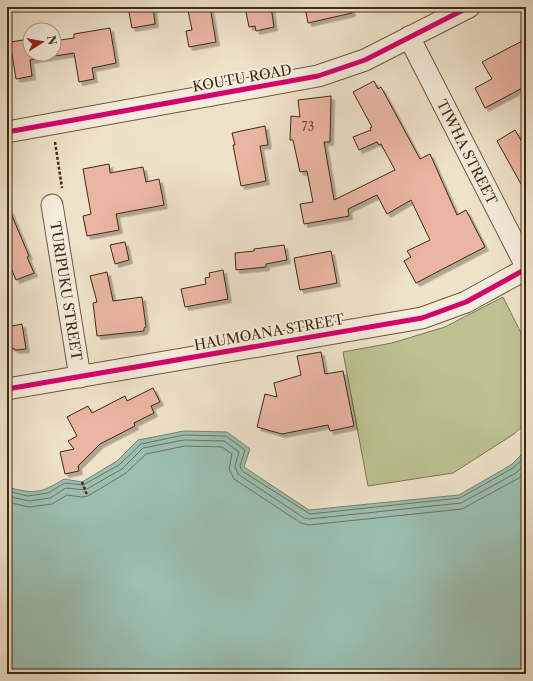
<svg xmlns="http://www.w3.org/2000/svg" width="533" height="681" viewBox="0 0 533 681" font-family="'Libre Caslon Text',serif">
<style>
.green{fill:#bdc293;stroke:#7e7652}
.water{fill:#9bbfb0;stroke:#778370}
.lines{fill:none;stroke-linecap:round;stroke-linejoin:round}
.shore{stroke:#6e7460;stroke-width:1}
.building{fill:#eab6a3;stroke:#402a11;filter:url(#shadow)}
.street-casing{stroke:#6c583f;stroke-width:23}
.path{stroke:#402a11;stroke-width:2.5;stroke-dasharray:3 2;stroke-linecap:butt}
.street{stroke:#f4ecdc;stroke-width:21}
.cycleway-casing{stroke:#f4ecdc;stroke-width:8}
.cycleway{stroke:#d6006c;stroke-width:5}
.labels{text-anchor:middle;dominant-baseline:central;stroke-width:4;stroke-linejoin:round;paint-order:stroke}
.number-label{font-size:12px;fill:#6a4d36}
.street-label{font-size:14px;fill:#402a11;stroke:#f4ecdc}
</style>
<defs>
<filter id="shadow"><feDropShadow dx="3.5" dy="3.5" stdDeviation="0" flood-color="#0004"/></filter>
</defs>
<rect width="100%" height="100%" fill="#eee2c9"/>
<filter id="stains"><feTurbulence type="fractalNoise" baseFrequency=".005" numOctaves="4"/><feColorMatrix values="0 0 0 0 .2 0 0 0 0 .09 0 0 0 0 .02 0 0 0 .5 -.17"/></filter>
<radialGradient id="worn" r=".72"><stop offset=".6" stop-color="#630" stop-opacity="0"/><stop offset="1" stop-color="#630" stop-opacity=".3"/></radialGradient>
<polygon class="green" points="503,297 526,343 526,423 514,434 453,473 368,486 343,352 392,343 445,327"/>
<path class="water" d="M184,431l43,1 23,17 -6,18 65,43 150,-15 52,-30 15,-15v224h-519v-187c27,7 33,7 57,-8l18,3 35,-21 21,-21z"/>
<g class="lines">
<g class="shore">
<polyline points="7,491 28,496 48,493 65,483 83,485 119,465 141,444 184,435 226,436 245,450 240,466 242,471 310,514 460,498 513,468 526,456"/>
<polyline points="7,496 29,501 50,498 66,488 85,490 122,469 143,448 184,440 224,441 239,452 235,466 238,474 304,518 309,519 461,503 516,473 526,463"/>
<polyline points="7,502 29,507 52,504 67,495 82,497 88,496 126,473 146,454 185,446 222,447 232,454 229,469 234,479 301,523 309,525 462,509 519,478 526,472"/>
</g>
</g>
<g class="building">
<polygon points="128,7 153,7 155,24 132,28"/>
<polygon points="210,7 216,42 189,47 186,31 192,30 188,10"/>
<polygon points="245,7 271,7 274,27 256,31 255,26 249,27"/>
<polygon points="305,7 351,7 352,13 308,23"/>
<polygon points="110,28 116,63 92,68 94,79 79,82 74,53 30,60 32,76 16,79 10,42 30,39 30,54 54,54 54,41 74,38 74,34"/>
<polygon points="526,39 526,86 485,108 475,88 492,79 482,62"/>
<polygon points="374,81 378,89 381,87 420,159 430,154 457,215 466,210 485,247 416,283 404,261 411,257 407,251 430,240 411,200 387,214 377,195 348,209 349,216 304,224 300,204 313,202 307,171 300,172 293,140 290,140 291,116 300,117 298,100 331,96 330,142 324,142 334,200 395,170 381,144 379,145 377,142 359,150 353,137 371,130 370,128 372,127 353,92"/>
<polygon points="265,126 268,145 260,146 266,181 241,186 233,145 235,145 232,133"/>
<polygon points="515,130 526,149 526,193 497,141"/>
<polygon points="109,164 110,173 143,167 146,182 159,179 164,205 116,214 119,230 87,236 83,216 91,214 83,169"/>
<polygon points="7,204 29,256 27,257 34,273 16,280 7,258"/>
<polygon points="125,242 129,260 115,264 110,245"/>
<polygon points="284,245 287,260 266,264 266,267 236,270 235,253 254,251 254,249"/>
<polygon points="331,251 337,283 300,290 294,258"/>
<polygon points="223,270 228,299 185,307 181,289 206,284 205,278 210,277 209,273"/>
<polygon points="107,272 113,301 142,297 146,327 144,328 144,331 97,336 93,303 97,302 90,276"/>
<polygon points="22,324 26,349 16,350 7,345 7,327"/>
<polygon points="321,352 325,374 343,371 354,426 330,431 328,425 282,434 257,427 265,394 277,397 274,383 301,375 297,356"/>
<polygon points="153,388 160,402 151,406 154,413 134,423 135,426 100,444 78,466 79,471 65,474 60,452 74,449 68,441 77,436 67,417 88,406 92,413 125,396 127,401"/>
</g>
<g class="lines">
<defs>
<g id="street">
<polyline points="409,37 526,266"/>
<polyline points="7,132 318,76 365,60 469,7"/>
<polyline points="52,205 80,377"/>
<polyline points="7,389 422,318 466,302 526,269"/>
</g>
</defs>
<use href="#street" class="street-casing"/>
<g class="path">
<polyline points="55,142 62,188"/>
<polyline points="82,482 87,495"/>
</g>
<use href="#street" class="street"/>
<defs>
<g id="cycleway">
<polyline points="7,132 318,76 365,60 469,7"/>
<polyline points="7,389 422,318 466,302 526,269"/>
</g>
</defs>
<use href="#cycleway" class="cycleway-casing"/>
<use href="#cycleway" class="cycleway"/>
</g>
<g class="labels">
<g class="number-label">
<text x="308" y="126">73</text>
</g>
<g class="street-label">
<text transform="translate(242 78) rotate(-10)">KOUTU ROAD</text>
<text transform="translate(467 152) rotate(63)">TIWHA STREET</text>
<text transform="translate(66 291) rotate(81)">TURIPUKU STREET</text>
<text transform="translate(269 332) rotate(-10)">HAUMOANA STREET</text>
</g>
</g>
<rect width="533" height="681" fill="none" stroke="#eee2c9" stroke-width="24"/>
<rect x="8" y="8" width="517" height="665" fill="none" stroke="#402a11" stroke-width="2"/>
<rect x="12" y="12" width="509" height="657" fill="none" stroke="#402a11"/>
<g transform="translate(42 42) rotate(79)"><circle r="19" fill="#f4ecdc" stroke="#ac9e8b"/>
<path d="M0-3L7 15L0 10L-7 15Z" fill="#8f2418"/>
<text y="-6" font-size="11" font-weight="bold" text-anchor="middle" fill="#402a11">N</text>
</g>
<rect width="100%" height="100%" filter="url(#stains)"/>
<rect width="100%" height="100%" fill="url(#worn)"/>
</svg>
